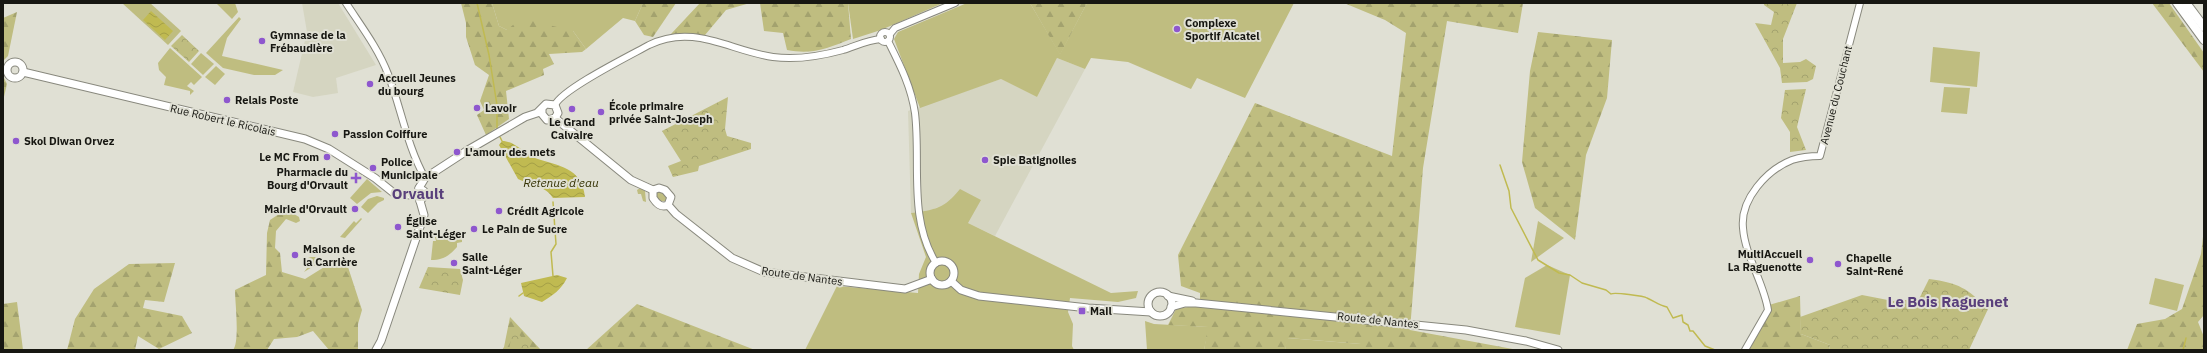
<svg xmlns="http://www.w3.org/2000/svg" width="2207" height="353" viewBox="0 0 2207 353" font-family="'IBM Plex Sans',sans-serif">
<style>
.built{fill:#d5d5c1}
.grass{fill:#bfbd80}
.forest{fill:url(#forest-firs)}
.cemetery{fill:url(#cemetery-stones)}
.park{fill:url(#park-crowns)}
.water{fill:url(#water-waves)}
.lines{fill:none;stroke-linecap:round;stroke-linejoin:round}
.stream{stroke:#c0ba51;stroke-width:1.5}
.tertiary-casing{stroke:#88887d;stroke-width:8}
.secondary-casing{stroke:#88887d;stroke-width:9}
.trunk-casing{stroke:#88887d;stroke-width:10}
.tertiary{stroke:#fff;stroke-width:6}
.secondary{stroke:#fff;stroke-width:7}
.trunk{stroke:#fff;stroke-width:8}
.poi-dot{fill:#8e57ce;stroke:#e0e0d4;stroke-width:1.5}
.labels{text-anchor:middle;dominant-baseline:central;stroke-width:4;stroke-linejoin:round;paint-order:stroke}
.poi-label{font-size:11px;font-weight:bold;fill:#171712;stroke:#e0e0d4;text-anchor:start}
.street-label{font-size:11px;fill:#171712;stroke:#e0e0d4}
.water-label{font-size:12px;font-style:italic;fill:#363305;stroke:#e0e0d4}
.district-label{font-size:15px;font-weight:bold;fill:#593f7b;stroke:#e0e0d4}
</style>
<defs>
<pattern id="forest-firs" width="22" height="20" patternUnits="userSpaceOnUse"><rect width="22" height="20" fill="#bfbd80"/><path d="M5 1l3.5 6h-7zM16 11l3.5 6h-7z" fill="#a3a26e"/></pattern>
<pattern id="cemetery-stones" width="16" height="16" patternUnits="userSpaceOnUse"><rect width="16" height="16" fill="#bfbd80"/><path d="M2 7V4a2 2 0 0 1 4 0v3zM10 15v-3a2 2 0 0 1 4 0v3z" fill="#a3a26e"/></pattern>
<pattern id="park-crowns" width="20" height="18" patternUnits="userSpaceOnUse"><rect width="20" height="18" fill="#bfbd80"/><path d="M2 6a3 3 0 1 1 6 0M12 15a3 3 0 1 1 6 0" fill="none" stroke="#a3a26e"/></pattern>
<pattern id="water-waves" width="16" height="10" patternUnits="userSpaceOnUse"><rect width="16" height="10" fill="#c0ba51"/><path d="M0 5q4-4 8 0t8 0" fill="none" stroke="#a49f46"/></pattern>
</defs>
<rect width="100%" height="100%" fill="#e0e0d4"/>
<g class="built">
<polygon points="302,3 338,3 376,65 336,78 338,93 313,97 293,92 307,32"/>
<polygon points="1057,58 1085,69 995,236 968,223 949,203 928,211 911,213 908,111 1001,79 1037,97"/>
</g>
<g class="grass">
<polygon points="122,3 150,3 181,31 168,45"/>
<polygon points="216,3 235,3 238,12 232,19"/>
<polygon points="492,3 643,3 635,21 623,18 586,49 573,31 507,30 499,26"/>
<polygon points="848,3 943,3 881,30 853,39"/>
<polygon points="967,3 1030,3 1060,54 1087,3 1294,3 1245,98 1197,78 1191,89 1128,62 1091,58 1085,69 1057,58 1037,97 1001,79 920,108 894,39 898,32"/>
<polygon points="239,17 241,19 227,38 222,56 283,70 275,75 254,75 223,68 206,53"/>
<polygon points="1933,47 1980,52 1977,87 1930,82"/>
<polygon points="170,48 202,77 194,85 191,82 187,86 194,91 190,95 190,91 164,85 166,77 159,70 158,63"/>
<polygon points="201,53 214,64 203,75 191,64"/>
<polygon points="216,66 225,74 215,85 205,77"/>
<polygon points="1944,87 1970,88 1967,114 1941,112"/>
<polygon points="367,179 382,192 371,193 357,204 350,198"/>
<polygon points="640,188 645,191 646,202 643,201 641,194 638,194 637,190"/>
<path d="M960,189l21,11 -13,23 143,70 27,-2 -2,7 -18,4 -48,-4 -2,14 5,12 -1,22 2,4h-269l32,-64 81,7 1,-19 7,-17 -15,-44c24,-3 34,-5 49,-24z"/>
<polygon points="661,191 668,197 666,201 661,201 656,197 657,192"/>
<polygon points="377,196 384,198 384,200 378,203 368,213 361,207 368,199"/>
<polygon points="361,218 362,219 345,238 340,237 354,221 356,223"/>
<polygon points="1538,221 1564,238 1531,262"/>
<path d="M435,237l27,2v3l-5,1v4c-8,9 -14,13 -26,13l2,-19h3z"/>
<polygon points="311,257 320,257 319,263 304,272 312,262 308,258"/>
<polygon points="1547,265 1570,275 1560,335 1515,327 1525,278"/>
<polygon points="2155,278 2184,285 2177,311 2149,304"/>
<polygon points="1145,321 1154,324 1209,327 1204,350 1147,350"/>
<polygon points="1287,338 1361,344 1361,350 1285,350"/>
</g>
<g class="forest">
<polygon points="461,3 492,3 499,26 507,30 521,18 573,31 586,49 582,52 549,54 554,64 543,69 544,75 506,91 509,119 486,135 477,115 484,110 480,101 489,75 475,65 466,37 466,23"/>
<polygon points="643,3 676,3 653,37 644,35 635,21"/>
<polygon points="700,3 750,3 726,10 705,35 671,34"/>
<path d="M760,3h88l3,36c-23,9 -38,16 -64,11l-4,-17 -19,-2z"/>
<polygon points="1030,3 1087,3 1060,55"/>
<polygon points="1344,3 1523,3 1518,33 1447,21 1423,168 1410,330 1518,350 1361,350 1361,344 1288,338 1285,350 1204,350 1208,327 1168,325 1176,309 1200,305 1200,293 1181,286 1178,255 1255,103 1392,156 1406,33 1385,20"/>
<polygon points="2152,3 2169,3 2204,53 2204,72"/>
<polygon points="17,12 8,56 3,61 3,18"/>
<polygon points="1538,32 1612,40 1607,98 1586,155 1575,240 1535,208 1522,162 1530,71"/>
<path d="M282,212l12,2 5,3 1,4 -4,2 -10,-4 -10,12 -1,17 5,5 2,19 23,7 24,-15 19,3 14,43 -4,14v26h-29l-16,-19 -16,6 -23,2 -7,11h-34c7,-8 2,-48 2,-60l31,-15 1,-42 3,-13z"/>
<polygon points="2204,228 2204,315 2198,322 2204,337 2204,350 2127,350 2137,324 2165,319 2182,309 2201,254"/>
<polygon points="175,263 164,302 145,300 143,308 182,316 192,333 159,349 138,336 135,350 67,350 75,319 94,289 129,264"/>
<polygon points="1800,296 1801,334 1830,345 1829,350 1749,350 1768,316 1769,305"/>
<polygon points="17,302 23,350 3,350 3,304"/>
<polygon points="637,304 755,350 586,350"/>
<polygon points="510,317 541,350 502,350 504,347"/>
</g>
<polygon class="cemetery" points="3,76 7,84 3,101"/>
<g class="park">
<polygon points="1764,3 1797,3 1783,39 1783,63 1800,62 1806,59 1816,66 1813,79 1807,82 1782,83 1780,68 1755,23 1771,25 1774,12 1764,5"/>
<polygon points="182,35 199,51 189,62 171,46"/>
<polygon points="1806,89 1797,127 1806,150 1790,152 1790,132 1781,118 1785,90"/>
<polygon points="728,97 725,129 727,136 751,143 751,149 699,166 698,171 673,177 668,166 681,161 662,131"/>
<polygon points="428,267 460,269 463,280 460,295 419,288"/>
<path d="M1929,279c30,4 38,9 59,30l-19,41h-140l1,-5 -29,-11 -1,-17 62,-22 31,6 26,-2z"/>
<polygon points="513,328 533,350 509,350"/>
</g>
<g class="water">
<polygon points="151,11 173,31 165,40 143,20"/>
<path d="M502,141c13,0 21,12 33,17 23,8 47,9 50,39l-32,1c-7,-12 -23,-13 -35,-19l-19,-34z"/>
<path d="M557,275l10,3c-6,12 -14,17 -25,24l-18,-6 -3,-13z"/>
</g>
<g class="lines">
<g class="stream">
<polyline points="477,3 489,55 497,105 497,129"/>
<polyline points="500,137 502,141"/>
<path d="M1500,165l9,26 2,17 27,52 21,13 11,2 12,8 24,7 5,4c3,-2 33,2 36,4 7,3 12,7 20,9l6,11 9,-3 1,7 5,3 2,6h3l12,15 10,4"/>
<polyline points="553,276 551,252 556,244 553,202"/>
<polyline points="519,296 523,293"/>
<polyline points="2183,350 2186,338"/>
</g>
<defs>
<g id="tertiary">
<path d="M346,3c15,23 32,45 42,71 13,34 19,72 37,104"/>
<circle cx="885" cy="37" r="5"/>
<polyline points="890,34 895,28 955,3"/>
<path d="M888,41c12,24 23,45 27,72 6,50 -7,105 21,150"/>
<path d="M555,105c7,-16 76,-50 94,-60 45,-22 81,6 124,12 23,3 48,-1 70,-7 13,-4 24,-10 38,-11"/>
<path d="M1745,350l23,-40c-4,-27 -23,-54 -25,-82 -3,-29 24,-58 49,-68 9,-3 19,-4 28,-4l40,-153"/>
</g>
<g id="secondary">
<circle cx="15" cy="70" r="8"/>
<polyline points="23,72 305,139 329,149 375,178 395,194 411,195"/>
<polyline points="555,118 631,180 653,190"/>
<polyline points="419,188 425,178 468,150 525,117 537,113 546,104 555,105 558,113 555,118 547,120 542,114 542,109"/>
<polyline points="419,188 424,191 425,195 420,201"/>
<path d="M659,188l6,2 6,7 -3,8c-7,3 -11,-1 -15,-7v-8z"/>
<polyline points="668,205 676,214 732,258 764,272 905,289 932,279"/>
<circle cx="942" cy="273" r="12"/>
<polyline points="951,281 961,290 979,296 1088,308 1151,312"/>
<circle cx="1160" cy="304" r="12"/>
<polyline points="1168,296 1192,301"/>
<polyline points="1171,307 1185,303 1196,303 1466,330 1526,341 1558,350"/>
<polyline points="376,350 381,341 424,215 420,201"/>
</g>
<g id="trunk">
<polyline points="2177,3 2204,40"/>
<polyline points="2186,3 2204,27"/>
</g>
</defs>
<use href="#tertiary" class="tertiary-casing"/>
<use href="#secondary" class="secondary-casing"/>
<use href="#trunk" class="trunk-casing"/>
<use href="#tertiary" class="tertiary"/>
<use href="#secondary" class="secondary"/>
<use href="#trunk" class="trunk"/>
</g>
<g class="poi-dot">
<circle cx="1177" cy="29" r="4"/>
<circle cx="262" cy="41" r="4"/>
<circle cx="370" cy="84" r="4"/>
<circle cx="227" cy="100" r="4"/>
<circle cx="477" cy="108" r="4"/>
<circle cx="572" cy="109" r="4"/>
<circle cx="601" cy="112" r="4"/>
<circle cx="335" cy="134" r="4"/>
<circle cx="16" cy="141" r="4"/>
<circle cx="457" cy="152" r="4"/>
<circle cx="327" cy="157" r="4"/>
<circle cx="985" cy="160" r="4"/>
<circle cx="373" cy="168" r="4"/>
<path d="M354 172h4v4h4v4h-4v4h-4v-4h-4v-4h4z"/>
<circle cx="355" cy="209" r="4"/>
<circle cx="499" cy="211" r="4"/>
<circle cx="398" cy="227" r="4"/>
<circle cx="474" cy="229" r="4"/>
<circle cx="295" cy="255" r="4"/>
<circle cx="1810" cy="260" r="4"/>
<circle cx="454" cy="263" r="4"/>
<circle cx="1838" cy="264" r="4"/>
<rect x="1078" y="307" width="8" height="8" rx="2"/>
</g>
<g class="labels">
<g class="poi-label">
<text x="1185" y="23">Complexe<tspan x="1185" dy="13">Sportif Alcatel</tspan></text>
<text x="270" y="35">Gymnase de la<tspan x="270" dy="13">Frébaudière</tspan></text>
<text x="378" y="78">Accueil Jeunes<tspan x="378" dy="13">du bourg</tspan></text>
<text x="235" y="100">Relais Poste</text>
<text x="609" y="106">École primaire<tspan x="609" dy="13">privée Saint-Joseph</tspan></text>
<text x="485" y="108">Lavoir</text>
<text x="572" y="122" text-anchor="middle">Le Grand<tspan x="572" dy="13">Calvaire</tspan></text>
<text x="343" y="134">Passion Coiffure</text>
<text x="24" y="141">Skol Diwan Orvez</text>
<text x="465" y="152">L'amour des mets</text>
<text x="319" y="157" text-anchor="end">Le MC From</text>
<text x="993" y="160">Spie Batignolles</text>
<text x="381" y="162">Police<tspan x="381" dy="13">Municipale</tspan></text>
<text x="348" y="172" text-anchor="end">Pharmacie du<tspan x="348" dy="13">Bourg d'Orvault</tspan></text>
<text x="347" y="209" text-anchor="end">Mairie d'Orvault</text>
<text x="507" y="211">Crédit Agricole</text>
<text x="406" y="221">Église<tspan x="406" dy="13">Saint-Léger</tspan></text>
<text x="482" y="229">Le Pain de Sucre</text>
<text x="303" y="249">Maison de<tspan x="303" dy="13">la Carrière</tspan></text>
<text x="1802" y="254" text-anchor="end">MultiAccueil<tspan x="1802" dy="13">La Raguenotte</tspan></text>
<text x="462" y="257">Salle<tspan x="462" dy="13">Saint-Léger</tspan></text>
<text x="1846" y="258">Chapelle<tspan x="1846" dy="13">Saint-René</tspan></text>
<text x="1090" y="311">Mail</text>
</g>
<g class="street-label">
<text transform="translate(1836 95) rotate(-76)">Avenue du Couchant</text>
<text transform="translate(223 120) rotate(13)">Rue Robert le Ricolais</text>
<text transform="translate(802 276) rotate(8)">Route de Nantes</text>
<text transform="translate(1378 320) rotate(6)">Route de Nantes</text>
</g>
<g class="water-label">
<text x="561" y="182">Retenue d'eau</text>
</g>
<g class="district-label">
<text x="418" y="193">Orvault</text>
<text x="1948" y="301">Le Bois Raguenet</text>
</g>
</g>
<rect width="2207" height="353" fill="none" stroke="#171712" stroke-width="8"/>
</svg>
